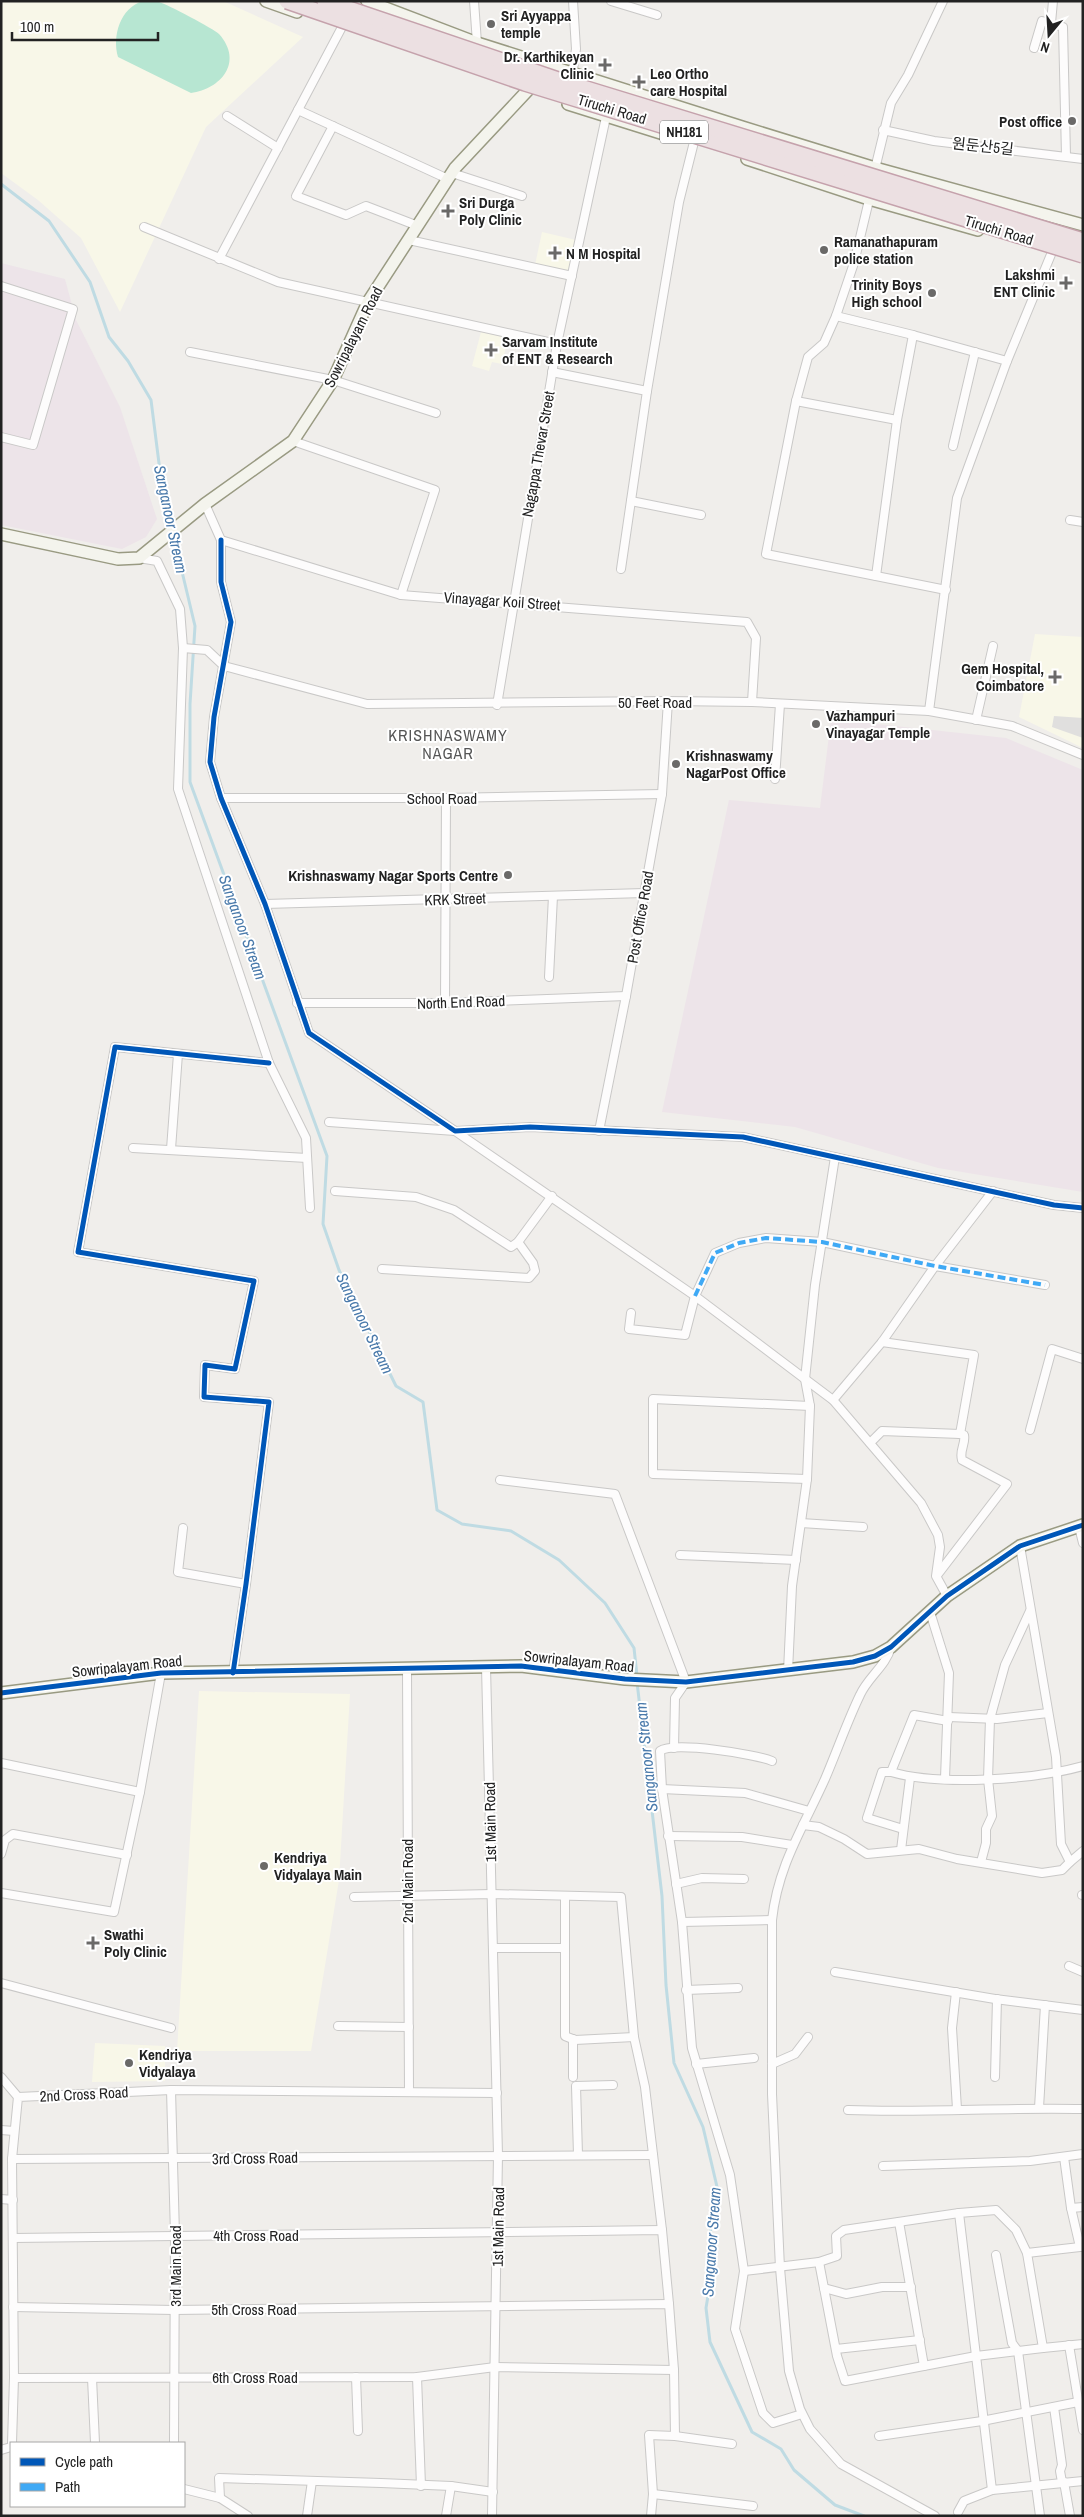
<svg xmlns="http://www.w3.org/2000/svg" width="1084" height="2517" viewBox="0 0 1084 2517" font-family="'Archivo Narrow','Noto Sans KR',sans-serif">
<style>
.industrial{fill:#ede4e9}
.education{fill:#f8f7e8}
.pitch{fill:#b7e6d2}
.parking{fill:#e0dfde}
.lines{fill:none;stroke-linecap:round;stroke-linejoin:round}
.stream{stroke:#bfdbe3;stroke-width:3}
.street-casing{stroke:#c9c8c7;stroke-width:10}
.secondary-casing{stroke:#999a82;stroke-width:14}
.street{stroke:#fdfcfc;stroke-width:8}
.secondary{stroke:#f4f4ed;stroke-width:11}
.highway-bridge-casing{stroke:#c5a2ac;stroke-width:18;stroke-linecap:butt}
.highway-bridge{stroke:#ece0e2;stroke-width:15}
.quiet{stroke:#3fa9f5;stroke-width:4;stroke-dasharray:8 4;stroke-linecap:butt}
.cycleway-casing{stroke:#fff;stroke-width:8}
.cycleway{stroke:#0057b8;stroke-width:5}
.poi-dot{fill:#6a6968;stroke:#fff;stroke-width:2}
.labels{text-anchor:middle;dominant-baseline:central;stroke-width:4;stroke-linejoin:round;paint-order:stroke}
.shield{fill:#fff;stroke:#646464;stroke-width:1}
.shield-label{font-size:14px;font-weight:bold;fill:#222}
.poi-label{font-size:15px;font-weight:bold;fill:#222;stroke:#fff;text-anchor:start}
.street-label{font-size:15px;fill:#222;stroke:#fff}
.water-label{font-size:16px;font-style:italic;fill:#4a7aab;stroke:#fff}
.neighbourhood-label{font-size:16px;letter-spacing:1px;fill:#555;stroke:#fff}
</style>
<rect width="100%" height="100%" fill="#f0eeeb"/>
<g class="industrial">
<polygon points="1,263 65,279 76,320 120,407 157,519 146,537 122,549 1,525"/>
<polygon points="831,719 1006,738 1083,770 1083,1192 938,1168 795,1127 662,1112 729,800 820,808"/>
</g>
<g class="education">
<polygon points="1,1 223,1 303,37 206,127 120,312 81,238 38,200 1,173"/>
<polygon points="542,232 576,240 568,273 535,265"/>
<polygon points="481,332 508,338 502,364 492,362 489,371 472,366"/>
<polygon points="1035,634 1083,637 1083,748 1019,717"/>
<polygon points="199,1691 350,1694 339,1880 311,2051 177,2051"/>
<polygon points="95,2043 165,2046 165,2081 92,2082"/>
</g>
<path class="pitch" d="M143,1c5,0 11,-1 16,1 8,2 55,27 60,32 25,28 2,55 -28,59l-73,-36c-6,-21 2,-49 25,-56z"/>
<polygon class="parking" points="1054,716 1083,718 1083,738 1052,727"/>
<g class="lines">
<g class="stream">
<polyline points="1,184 49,221 90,282 109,337 128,361 151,400 163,495 171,528"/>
<polyline points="173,534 195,626 190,704 190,782 327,1156 323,1224 339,1270 396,1386 423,1402 437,1510 462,1524 511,1531 559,1560 605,1603 634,1648 637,1676"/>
<polyline points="637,1682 662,1896 666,1985 674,2063 703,2127 718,2191 710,2223 713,2266 706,2308 710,2342 752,2432 781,2449 794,2470 835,2505 864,2516"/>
</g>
<defs>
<g id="street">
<polyline points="474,1 477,43"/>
<polyline points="611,1 657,15"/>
<polyline points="1051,23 1053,1"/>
<polyline points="1034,48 1042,21 1063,27 1066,156"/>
<polyline points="572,76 576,49 573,1"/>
<polyline points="298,110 448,179"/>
<polyline points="227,116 278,148"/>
<polyline points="333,126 296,196 346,215 366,206 418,226"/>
<polyline points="883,130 934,141 1083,159"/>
<polyline points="452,173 522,196"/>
<polyline points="874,173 891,103 908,75 943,1"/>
<polyline points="870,196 854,263 836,316 824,343 808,357 796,401 766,554 946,590"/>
<polyline points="144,227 278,282 557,344"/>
<polyline points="409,240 572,276"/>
<polyline points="219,259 342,27"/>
<polyline points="1,286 73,309 33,445 1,437"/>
<polyline points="836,316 913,335"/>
<polyline points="190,352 333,380 436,413"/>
<polyline points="552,372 647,391"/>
<polyline points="796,401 897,420"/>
<polyline points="293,441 435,490 401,595"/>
<polyline points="953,446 975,352"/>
<polyline points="631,501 701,515"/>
<polyline points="205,504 221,540 401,595 747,622 756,638 752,702"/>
<polyline points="1070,520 1083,522"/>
<polyline points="221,540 221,582 231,622 214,717 210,762 221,798 265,904 309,1033 455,1131 530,1127 743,1137 1054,1205 1083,1208"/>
<polyline points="139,558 157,561 180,609 183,648 178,789 269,1063 306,1138 310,1208"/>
<polyline points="621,569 647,391 679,202 694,142"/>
<polyline points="876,576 897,420 913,335 1007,361"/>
<polyline points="183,648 207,650 224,666 367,704 668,701 752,702 929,711 1012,726 1083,755"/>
<polyline points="497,705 557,344 606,117"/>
<polyline points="929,711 957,498 1007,361 1052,252"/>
<polyline points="976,720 993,646"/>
<polyline points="775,779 780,704"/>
<polyline points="221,798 446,798 662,794"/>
<polyline points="265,904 644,893"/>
<polyline points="549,977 553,896"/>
<polyline points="297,1003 445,1003 626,996"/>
<polyline points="445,1003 446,798"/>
<polyline points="329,1122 455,1131 695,1296 805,1379 833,1400 921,1503 938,1535 940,1547 936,1576 947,1596"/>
<polyline points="599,1131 626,996 662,794 668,701"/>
<polyline points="133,1148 307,1158"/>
<polyline points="171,1149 178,1054"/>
<polyline points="335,1191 416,1197 454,1210 511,1247 518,1242 552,1196"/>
<polyline points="382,1269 529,1278 535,1271 533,1263 518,1242"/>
<polyline points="631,1313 629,1329 685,1335 695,1296 715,1253 739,1243 766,1238 822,1242 935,1266 1045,1285"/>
<polyline points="833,1400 882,1342 935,1266 993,1191"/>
<polyline points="1030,1430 1052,1349 1083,1359"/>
<polyline points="870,1443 882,1431 960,1434 974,1355 882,1342"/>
<polyline points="807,1479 653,1474 653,1399 810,1406"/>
<polyline points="500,1480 615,1494 686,1682 675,1698 674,1748"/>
<polyline points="801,1523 863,1527"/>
<polyline points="1079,1527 1083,1543"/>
<polyline points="183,1528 178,1572 246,1584"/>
<polyline points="1020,1546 1056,1757 1061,1844 1070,1862 1083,1851"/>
<polyline points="680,1555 796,1560"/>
<path d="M938,1574l69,-90 -45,-24c-3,-10 4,-16 2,-25l-4,-1"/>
<polyline points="930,1612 949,1673 945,1778"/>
<path d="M891,1647c-5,19 -23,30 -31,48 -13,27 -23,56 -35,84 -22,49 -47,86 -53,141v174l8,174 9,103 11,38 10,20 31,35 94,52"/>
<polyline points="486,1667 498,2155 492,2516"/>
<polyline points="407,1669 409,2092"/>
<polyline points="788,1671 792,1586 807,1479 810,1406 805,1379 815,1285 835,1157"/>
<polyline points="233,1673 246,1584 269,1402 204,1397 205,1365 235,1369 254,1281 78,1252 115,1047 269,1063"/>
<polyline points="949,1717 997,1719 1048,1713"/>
<path d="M948,1721l-34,-6 -23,57c49,14 142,8 192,-6"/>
<path d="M772,1761c-17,-7 -99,-20 -112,-10l2,38 20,133 10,126 38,127 14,96 -9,58 28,84 10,10 29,-9"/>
<polyline points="1,1763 140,1792"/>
<polyline points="891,1772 882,1772 867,1818 903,1829"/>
<polyline points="662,1789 745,1793 809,1811"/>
<polyline points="803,1825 819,1827 844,1839 867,1854 919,1849 957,1859 1042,1873 1062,1870 1070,1862"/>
<polyline points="668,1836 742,1837 792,1845"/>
<polyline points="901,1850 910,1778"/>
<polyline points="1,1854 5,1840 13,1834 127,1855"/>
<polyline points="981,1862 986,1843 986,1829 992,1816 988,1779 990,1719 1005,1665 1030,1611"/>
<polyline points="676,1884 702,1878 744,1879"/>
<polyline points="1,1893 114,1912 140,1792 161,1673"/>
<polyline points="1082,1895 1083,1895"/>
<polyline points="565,1896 565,2036 575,2040 634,2037"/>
<polyline points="354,1897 492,1894 621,1897 634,2037 645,2087 662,2230"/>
<polyline points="682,1922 772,1920"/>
<polyline points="493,1948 565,1948"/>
<polyline points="1069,1966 1083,1972"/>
<polyline points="835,1972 995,1999 1083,2010"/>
<polyline points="1,1983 171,2028"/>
<polyline points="686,1990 738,1988"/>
<polyline points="956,1992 952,2028 957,2109"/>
<polyline points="338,2026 409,2027"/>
<polyline points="696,2064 754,2058"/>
<polyline points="772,2064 795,2054 808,2037"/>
<polyline points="1,2077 18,2097"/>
<polyline points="573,2077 573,2039"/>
<polyline points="995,2077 997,1999"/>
<polyline points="171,2090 175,2235 174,2443"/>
<polyline points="1039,2108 1045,2005"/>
<path d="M848,2110c79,3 156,-3 235,-1"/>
<polyline points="1,2130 14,2131"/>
<polyline points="578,2155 576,2086 613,2085"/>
<polyline points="1064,2157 1071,2208 1080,2247 1083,2247"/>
<polyline points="12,2159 653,2155"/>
<polyline points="883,2166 1030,2161 1083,2154"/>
<polyline points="1,2199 13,2200"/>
<polyline points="1071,2208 1083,2207"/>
<polyline points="899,2222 924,2366"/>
<polyline points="14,2238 662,2230 669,2304"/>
<polyline points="1027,2253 1080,2247"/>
<polyline points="996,2255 1012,2343 1018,2351 1040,2516"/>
<polyline points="819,2262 837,2356 845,2381 976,2356 1043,2348"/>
<polyline points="744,2271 819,2262 837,2256 836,2236 844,2230 959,2213"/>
<polyline points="824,2288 846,2294 882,2287 911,2287"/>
<polyline points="13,2307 174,2310 669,2304 674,2370 675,2436 649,2435 653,2494 651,2516"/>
<polyline points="1083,2344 1043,2348 1027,2253 1016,2230 996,2210 959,2213 992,2490 1083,2481"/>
<polyline points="1069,2345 1083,2430"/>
<polyline points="836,2349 920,2340"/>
<polyline points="356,2377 358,2431"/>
<polyline points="417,2377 421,2486"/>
<polyline points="14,2378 417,2377 495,2367 674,2370"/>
<polyline points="92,2378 95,2443"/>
<polyline points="1054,2407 1062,2465 1060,2471 1062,2482"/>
<polyline points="675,2436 732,2444"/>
<polyline points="879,2436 982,2421 1078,2402"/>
<polyline points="12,2443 14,2378 12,2159 18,2097 171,2090 497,2093"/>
<polyline points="1,2450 11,2447"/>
<polyline points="1064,2482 1070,2516"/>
<polyline points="184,2489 220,2498 248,2516"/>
<polyline points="653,2494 753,2506"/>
<polyline points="220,2498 219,2478 381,2483 451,2486 493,2492"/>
<polyline points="958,2512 964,2501 992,2490"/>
<polyline points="307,2516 312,2481"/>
<polyline points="446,2516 451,2486"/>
</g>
<g id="secondary">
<polyline points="266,1 297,12"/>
<polyline points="367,1 477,43 742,127 875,168 1083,225"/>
<polyline points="568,104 667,135"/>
<polyline points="747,159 869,199 978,230"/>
<polyline points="1,534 118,559 139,558 205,504 293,441 333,380 368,302 455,168 528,90"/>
<polyline points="1,1693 161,1673 521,1666 625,1679 686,1682 853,1662 875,1656 891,1647 947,1596 1020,1546 1083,1525"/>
</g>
</defs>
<use href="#street" class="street-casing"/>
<use href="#secondary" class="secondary-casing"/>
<use href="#street" class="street"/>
<use href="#secondary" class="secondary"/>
<defs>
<g id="highway-bridge">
<polyline points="287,1 525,83 1083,255"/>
<polyline points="325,1 570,84 1083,241"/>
</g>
</defs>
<use href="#highway-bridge" class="highway-bridge-casing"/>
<use href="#highway-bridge" class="highway-bridge"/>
<polyline class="quiet" points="695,1296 715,1253 739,1243 766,1238 822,1242 935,1266 1045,1285"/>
<defs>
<g id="cycleway">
<polyline points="221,540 221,582 231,622 214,717 210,762 221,798 265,904 309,1033 455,1131 530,1127 743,1137 1054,1205 1083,1208"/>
<polyline points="233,1673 246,1584 269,1402 204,1397 205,1365 235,1369 254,1281 78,1252 115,1047 269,1063"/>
<polyline points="1,1693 161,1673 521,1666 625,1679 686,1682 853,1662 875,1656 891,1647 947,1596 1020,1546 1083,1525"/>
</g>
</defs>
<use href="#cycleway" class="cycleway-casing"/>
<use href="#cycleway" class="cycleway"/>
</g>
<g class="poi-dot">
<circle cx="491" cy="24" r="5"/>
<path d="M602.5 57.5h5v5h5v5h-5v5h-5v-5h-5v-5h5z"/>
<path d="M636.5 74.5h5v5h5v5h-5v5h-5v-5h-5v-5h5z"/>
<circle cx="1072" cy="121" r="5"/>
<path d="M445.5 203.5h5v5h5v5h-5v5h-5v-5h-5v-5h5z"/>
<circle cx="824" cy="250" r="5"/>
<path d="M552.5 245.5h5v5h5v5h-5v5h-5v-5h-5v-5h5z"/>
<path d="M1063.5 275.5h5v5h5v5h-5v5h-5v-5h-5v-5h5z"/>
<circle cx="932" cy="293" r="5"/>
<path d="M488.5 342.5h5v5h5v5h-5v5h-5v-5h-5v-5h5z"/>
<path d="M1052.5 669.5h5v5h5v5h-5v5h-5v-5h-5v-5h5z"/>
<circle cx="816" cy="724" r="5"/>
<circle cx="676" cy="764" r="5"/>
<circle cx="508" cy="875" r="5"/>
<circle cx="264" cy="1866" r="5"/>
<path d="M90.5 1935.5h5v5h5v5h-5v5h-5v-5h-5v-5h5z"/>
<circle cx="129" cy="2063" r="5"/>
</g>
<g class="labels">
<rect class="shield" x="660" y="120.5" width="48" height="23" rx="4"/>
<g class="shield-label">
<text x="684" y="132">NH181</text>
</g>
<g class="poi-label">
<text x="501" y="15">Sri Ayyappa<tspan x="501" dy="17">temple</tspan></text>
<text x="594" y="56" text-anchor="end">Dr. Karthikeyan<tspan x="594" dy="17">Clinic</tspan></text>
<text x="650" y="73">Leo Ortho<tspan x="650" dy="17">care Hospital</tspan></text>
<text x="1062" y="121" text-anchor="end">Post office</text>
<text x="459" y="202">Sri Durga<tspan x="459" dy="17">Poly Clinic</tspan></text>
<text x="834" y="241">Ramanathapuram<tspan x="834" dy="17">police station</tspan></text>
<text x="566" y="253">N M Hospital</text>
<text x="1055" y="274" text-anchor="end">Lakshmi<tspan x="1055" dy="17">ENT Clinic</tspan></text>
<text x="922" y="284" text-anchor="end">Trinity Boys<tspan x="922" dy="17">High school</tspan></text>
<text x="502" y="341">Sarvam Institute<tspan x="502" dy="17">of ENT &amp; Research</tspan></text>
<text x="1044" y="668" text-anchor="end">Gem Hospital,<tspan x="1044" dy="17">Coimbatore</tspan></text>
<text x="826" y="715">Vazhampuri<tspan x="826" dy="17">Vinayagar Temple</tspan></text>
<text x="686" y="755">Krishnaswamy<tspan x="686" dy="17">NagarPost Office</tspan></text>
<text x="498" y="875" text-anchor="end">Krishnaswamy Nagar Sports Centre</text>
<text x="274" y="1857">Kendriya<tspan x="274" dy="17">Vidyalaya Main</tspan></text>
<text x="104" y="1934">Swathi<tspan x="104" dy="17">Poly Clinic</tspan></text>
<text x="139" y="2054">Kendriya<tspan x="139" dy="17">Vidyalaya</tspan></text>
</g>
<g class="street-label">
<text transform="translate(612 109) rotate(17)">Tiruchi Road</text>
<text transform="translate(983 146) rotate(6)">원둔산5길</text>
<text transform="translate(999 230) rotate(17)">Tiruchi Road</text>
<text transform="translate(353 337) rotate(-63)">Sowripalayam Road</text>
<text transform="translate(538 454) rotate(-80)">Nagappa Thevar Street</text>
<text transform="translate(502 601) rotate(4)">Vinayagar Koil Street</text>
<text x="655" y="702">50 Feet Road</text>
<text x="442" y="798">School Road</text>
<text transform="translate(455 899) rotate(-2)">KRK Street</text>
<text transform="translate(640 917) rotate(-80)">Post Office Road</text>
<text transform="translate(461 1002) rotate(-2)">North End Road</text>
<text transform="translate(579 1661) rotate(6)">Sowripalayam Road</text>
<text transform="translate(127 1666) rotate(-6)">Sowripalayam Road</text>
<text transform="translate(490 1822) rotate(-91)">1st Main Road</text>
<text transform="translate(407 1881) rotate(-90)">2nd Main Road</text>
<text transform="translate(84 2094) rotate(-3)">2nd Cross Road</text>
<text transform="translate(255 2158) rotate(-1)">3rd Cross Road</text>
<text transform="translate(498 2227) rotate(-89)">1st Main Road</text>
<text x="256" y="2235">4th Cross Road</text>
<text transform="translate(175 2266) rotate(-90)">3rd Main Road</text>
<text x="254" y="2309">5th Cross Road</text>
<text x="255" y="2377">6th Cross Road</text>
</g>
<g class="water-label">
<text transform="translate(171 519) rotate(78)">Sanganoor Stream</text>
<text transform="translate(243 927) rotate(70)">Sanganoor Stream</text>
<text transform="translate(365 1323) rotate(64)">Sanganoor Stream</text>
<text transform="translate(646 1757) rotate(-96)">Sanganoor Stream</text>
<text transform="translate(711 2242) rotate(-86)">Sanganoor Stream</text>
</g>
<g class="neighbourhood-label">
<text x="448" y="735">KRISHNASWAMY<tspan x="448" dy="18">NAGAR</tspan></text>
</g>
</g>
<rect width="1084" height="2517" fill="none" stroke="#222222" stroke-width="5"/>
<rect x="10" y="2442" width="175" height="65" fill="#ffffff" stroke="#a7a7a7"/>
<rect x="20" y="2458" width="25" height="8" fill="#0057b8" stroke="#a7a7a7"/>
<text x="55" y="2467" font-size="15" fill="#222222">Cycle path</text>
<rect x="20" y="2483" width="25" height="8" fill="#3fa9f5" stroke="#a7a7a7"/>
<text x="55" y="2492" font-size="15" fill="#222222">Path</text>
<g transform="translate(1049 35) rotate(198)" stroke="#ffffff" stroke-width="4" paint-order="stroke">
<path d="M0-4L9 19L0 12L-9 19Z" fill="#222222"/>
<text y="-8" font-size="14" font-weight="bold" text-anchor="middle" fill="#222222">N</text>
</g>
<path d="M12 32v8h146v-8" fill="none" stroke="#222222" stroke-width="2.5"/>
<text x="20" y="32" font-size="15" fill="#222222" stroke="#ffffff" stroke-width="4" paint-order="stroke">100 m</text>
</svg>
